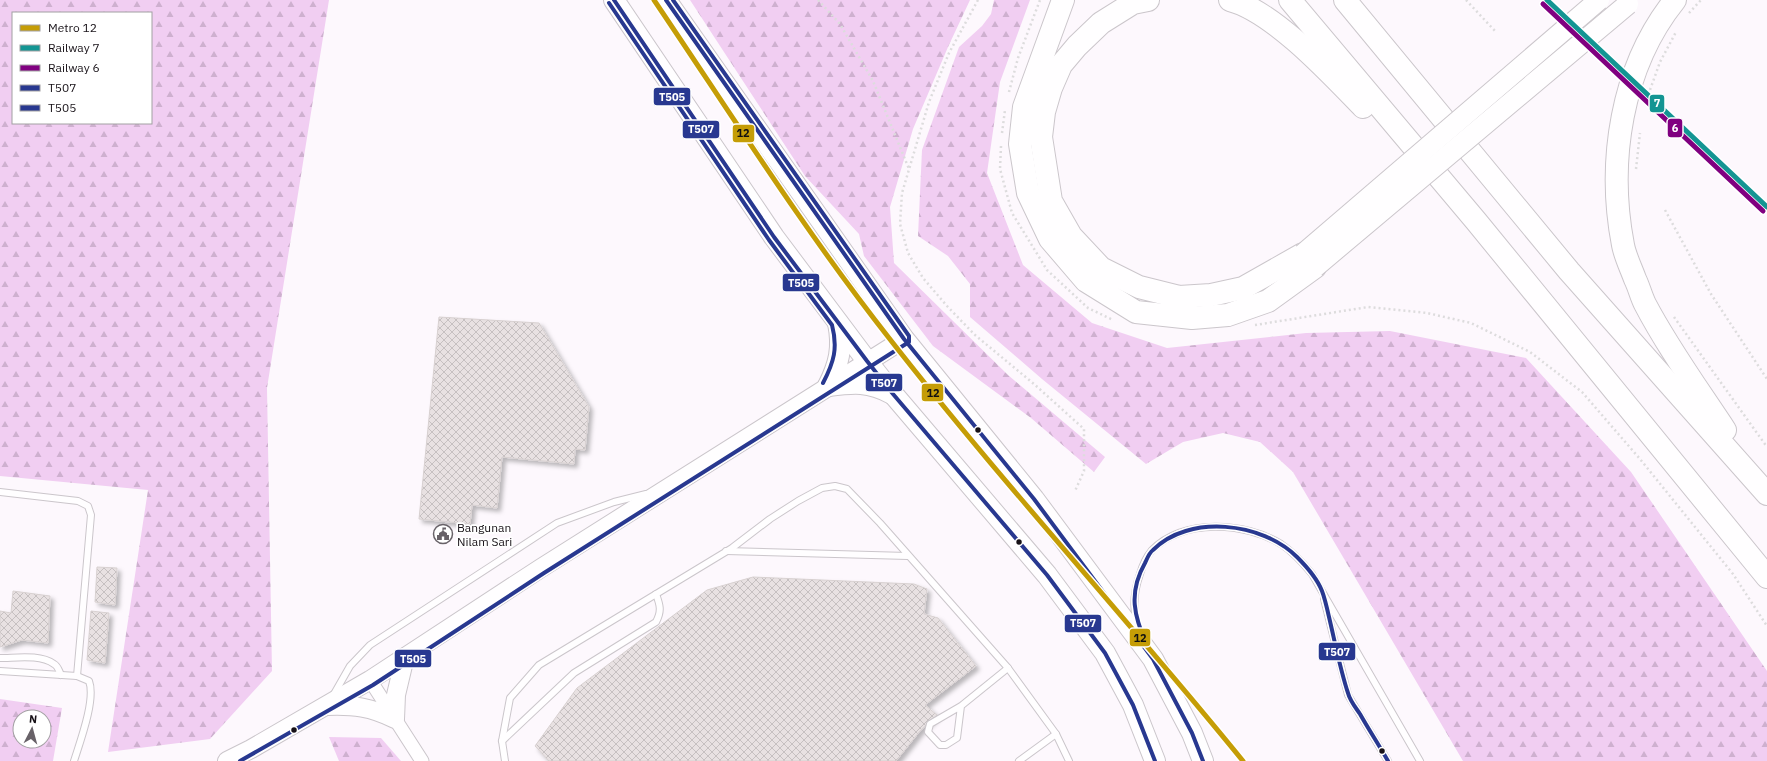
<svg xmlns="http://www.w3.org/2000/svg" width="1767" height="761" viewBox="0 0 1767 761" font-family="'IBM Plex Sans',sans-serif">
<style>
.forest{fill:url(#forest-firs);fill-rule:evenodd}
.building{fill:url(#building-cross-hatch);stroke:#d8d1d1;filter:url(#shadow)}
.lines{fill:none;stroke-linecap:round;stroke-linejoin:round}
.lane-casing{stroke:#cbc6cb;stroke-width:8}
.street-casing{stroke:#cbc6cb;stroke-width:15}
.secondary-casing{stroke:#cbc6cb;stroke-width:20}
.primary-casing{stroke:#cbc6cb;stroke-width:22}
.highway-casing{stroke:#cbc6cb;stroke-width:24}
.path{stroke:#dddcdd;stroke-width:2.5;stroke-dasharray:2 3;stroke-linecap:butt}
.lane{stroke:#fffeff;stroke-width:6}
.street{stroke:#fffeff;stroke-width:13}
.secondary{stroke:#fffeff;stroke-width:18}
.primary{stroke:#fffeff;stroke-width:20}
.highway{stroke:#fffeff;stroke-width:22}
.primary-bridge-casing{stroke:#cbc6cb;stroke-width:22;stroke-linecap:butt}
.primary-bridge{stroke:#fffeff;stroke-width:20}
.bus-1-casing{stroke:#fff;stroke-width:7}
.bus-2-casing{stroke:#fff;stroke-width:7}
.bus-1{stroke:#283890;stroke-width:4}
.bus-2{stroke:#283890;stroke-width:4}
.rail-1-casing{stroke:#fff;stroke-width:8}
.rail-2-casing{stroke:#fff;stroke-width:8}
.rail-1{stroke:#139593;stroke-width:5}
.rail-2{stroke:#800080;stroke-width:5}
.metro-1-casing{stroke:#fff;stroke-width:8}
.metro-1{stroke:#c59d06;stroke-width:5}
.bus-dot{fill:#171117;stroke:#fff;stroke-width:1.5}
.labels{text-anchor:middle;dominant-baseline:central;stroke-width:3.5;stroke-linejoin:round;paint-order:stroke}
.poi-label{font-size:12px;fill:#171117;stroke:#fff;text-anchor:start}
.line-badge{stroke:#fff;stroke-width:1.5}
.badge-label{font-size:11px;text-anchor:middle;font-weight:bold;fill:#fff}
.pale-badge-label{font-size:11px;text-anchor:middle;font-weight:bold;fill:#111}
</style>
<defs>
<pattern id="forest-firs" width="22" height="20" patternUnits="userSpaceOnUse"><rect width="22" height="20" fill="#f1cef2"/><path d="M5 1l3.5 6h-7zM16 11l3.5 6h-7z" fill="#ceb0cf"/></pattern>
<pattern id="building-cross-hatch" width="8" height="8" patternUnits="userSpaceOnUse"><rect width="8" height="8" fill="#e8e1e2"/><path d="M0 0l8 8M0 8l8-8" fill="none" stroke="#c6c0c1"/></pattern>
<filter id="shadow"><feDropShadow dx="3.5" dy="3.5" stdDeviation="2" flood-color="#0004"/></filter>
</defs>
<rect width="100%" height="100%" fill="#fdf8fd"/>
<g class="forest">
<path d="M0,0h329l-62,388 5,283 -62,68 -102,13 40,-262 -148,-14zM13,13h138v110h-138z"/>
<polygon points="690,0 970,0 948,47 913,129 890,207 894,263 1008,375 1105,457 1094,472 1031,418 933,346 864,256 859,234 805,176"/>
<polygon points="994,0 1030,0 1000,82 987,173 1023,265 1092,323 1167,348 1306,333 1390,331 1526,358 1631,472 1767,671 1767,761 1463,761 1293,472 1260,442 1223,433 1183,442 1146,464 1042,379 970,317 970,284 948,256 918,236 922,150 959,47 982,26 991,14"/>
<path d="M0,699l62,9 -9,53h-53zM20,717h24v24h-24z"/>
<polygon points="329,737 381,738 401,761 339,761"/>
</g>
<g class="building">
<polygon points="439,317 539,323 589,407 585,450 575,449 574,464 502,457 497,508 472,505 470,524 419,519"/>
<polygon points="97,567 117,568 115,605 95,602"/>
<polygon points="753,577 914,584 927,589 924,614 938,618 976,666 925,705 937,715 920,731 896,761 549,761 535,746 577,688 707,590"/>
<polygon points="13,591 50,596 48,643 22,640 0,647 0,611 11,613"/>
<polygon points="91,611 109,613 105,663 87,660"/>
</g>
<g class="lines">
<defs>
<g id="lane">
<polyline points="0,492 78,501 88,506 91,515 77,676"/>
<polyline points="726,551 908,556"/>
<polyline points="1324,599 1348,695 1388,761"/>
<path d="M1139,628c-7,-17 -5,-37 1,-54 2,-7 7,-18 12,-24 32,-32 93,-28 129,-6 12,8 22,19 31,30l108,187"/>
<path d="M0,658c16,0 40,-4 54,6 4,2 5,7 7,11"/>
<path d="M0,671l77,5 12,5c7,18 -9,61 -15,80"/>
<polyline points="334,694 350,666 370,645 557,523 614,502 646,494"/>
<polyline points="961,706 957,738 946,745 940,745 928,732 930,724 961,706 1008,668"/>
<path d="M502,741l72,-68 82,-51c6,-11 4,-17 0,-28"/>
<polyline points="505,761 502,741 510,698 539,665 732,548 770,519 798,501 822,488 835,486 847,489 880,523 1008,668 1056,734 1069,761"/>
<polyline points="1019,761 1056,734"/>
</g>
<polyline id="street" points="370,680 422,761"/>
<g id="secondary">
<path d="M327,706c27,-1 44,1 68,13l1,-24 9,-38"/>
<polyline points="227,761 251,749 370,680 541,568 904,339"/>
</g>
<g id="primary">
<polyline points="614,0 774,237 867,361 893,394 1047,575 1105,653 1133,705 1155,761"/>
<polyline points="666,0 904,339 1034,499 1153,659 1192,733 1203,761"/>
<path d="M828,386c11,-22 15,-38 10,-63"/>
<path d="M828,386c25,-3 41,-5 64,8"/>
</g>
<g id="highway">
<polyline points="1063,0 1024,107 1020,144 1028,193 1050,239 1086,281 1136,312 1192,318 1228,315 1268,301 1315,267"/>
<polyline points="1148,0 1133,3 1101,23 1077,46 1061,65 1051,88 1044,112 1041,137 1051,201 1071,236 1101,268 1139,287 1179,297 1211,295 1243,288 1303,254"/>
<path d="M1230,0c43,11 101,74 133,107"/>
<polyline points="1290,0 1476,221 1767,577"/>
<polyline points="1345,0 1569,271 1767,494"/>
<path d="M1675,0c-54,67 -68,162 -52,245 2,11 8,23 12,34 4,8 6,17 10,25 23,44 53,85 80,126"/>
</g>
</defs>
<use href="#lane" class="lane-casing"/>
<use href="#street" class="street-casing"/>
<use href="#secondary" class="secondary-casing"/>
<use href="#primary" class="primary-casing"/>
<use href="#highway" class="highway-casing"/>
<g class="path">
<polyline points="818,0 840,24 873,81 909,169"/>
<polyline points="978,0 949,53 929,102 902,193 900,224 908,253 923,278 947,306 975,335 1034,384 1084,429 1084,471 1075,491"/>
<polyline points="1466,0 1495,31"/>
<polyline points="1689,13 1701,0"/>
<polyline points="1009,92 1018,58 1040,0"/>
<polyline points="1645,104 1660,62 1676,32"/>
<polyline points="1002,133 1005,110"/>
<polyline points="1001,146 1000,169 1012,213 1047,270 1088,308 1113,320"/>
<polyline points="1636,169 1640,133"/>
<polyline points="1665,210 1711,294 1767,379"/>
<polyline points="1674,317 1767,447"/>
<polyline points="1255,325 1368,307 1427,313 1471,323 1530,352 1582,392 1640,459 1733,574 1767,626"/>
</g>
<use href="#lane" class="lane"/>
<use href="#street" class="street"/>
<use href="#secondary" class="secondary"/>
<use href="#primary" class="primary"/>
<use href="#highway" class="highway"/>
<defs>
<g id="primary-bridge">
<polyline points="1303,254 1599,0"/>
<polyline points="1315,267 1628,4"/>
</g>
</defs>
<use href="#primary-bridge" class="primary-bridge-casing"/>
<use href="#primary-bridge" class="primary-bridge"/>
<defs>
<g id="bus-1">
<polyline points="614,0 774,237 867,361 893,394 1047,575 1105,653 1133,705 1155,761"/>
<polyline points="666,0 904,339 1034,499 1153,659 1192,733 1203,761"/>
<path d="M1147,646c-13,-30 -19,-53 -2,-83 2,-4 4,-10 8,-13 36,-36 109,-28 144,7 9,9 20,21 25,34 3,8 5,17 7,26 6,25 11,52 19,76 2,8 8,15 12,21 9,16 19,31 28,47"/>
</g>
<g id="bus-2">
<path d="M609,3l160,237 63,85c6,23 2,37 -9,58"/>
<polyline points="240,761 373,685 544,573 909,342 909,336 673,0"/>
</g>
</defs>
<use href="#bus-1" class="bus-1-casing"/>
<use href="#bus-2" class="bus-2-casing"/>
<use href="#bus-1" class="bus-1"/>
<use href="#bus-2" class="bus-2"/>
<defs>
<polyline id="rail-1" points="1547,0 1767,207"/>
<polyline id="rail-2" points="1543,4 1763,211"/>
</defs>
<use href="#rail-1" class="rail-1-casing"/>
<use href="#rail-2" class="rail-2-casing"/>
<use href="#rail-1" class="rail-1"/>
<use href="#rail-2" class="rail-2"/>
<defs>
<path id="metro-1" d="M654,0c77,114 150,230 235,338 113,145 238,280 354,423"/>
</defs>
<use href="#metro-1" class="metro-1-casing"/>
<use href="#metro-1" class="metro-1"/>
</g>
<defs>
<symbol id="civic-ring" viewBox="-11 -11 22 22"><circle r="9.5" fill="#fff" stroke="#686268" stroke-width="1.5"/><path d="M-.6-6.5H3V-4.5H.6V-3L4-1V1h2V6H-6V1h2V-1L-.6-3ZM-1.2 2.5V6h2.4V2.5Z" fill="#686268"/></symbol>
</defs>
<g fill-rule="evenodd">
<use href="#civic-ring" x="432" y="523" width="22" height="22"/>
</g>
<g class="bus-dot">
<circle cx="978" cy="430" r="3.5"/>
<circle cx="1019" cy="542" r="3.5"/>
<circle cx="294" cy="730" r="3.5"/>
<circle cx="1382" cy="751" r="3.5"/>
</g>
<g class="labels">
<g class="poi-label">
<text x="457" y="527">Bangunan<tspan x="457" dy="14">Nilam Sari</tspan></text>
</g>
</g>
<g class="line-badge">
<rect x="653" y="87" width="38" height="19" rx="4" fill="#283890"/>
<rect x="1649" y="94" width="16" height="19" rx="4" fill="#139593"/>
<rect x="1667" y="118" width="16" height="20" rx="4" fill="#800080"/>
<rect x="682" y="120" width="38" height="19" rx="4" fill="#283890"/>
<rect x="732" y="124" width="23" height="19" rx="4" fill="#c59d06"/>
<rect x="782" y="273" width="38" height="19" rx="4" fill="#283890"/>
<rect x="865" y="373" width="38" height="19" rx="4" fill="#283890"/>
<rect x="921" y="383" width="23" height="19" rx="4" fill="#c59d06"/>
<rect x="1064" y="614" width="38" height="19" rx="4" fill="#283890"/>
<rect x="1129" y="628" width="22" height="19" rx="4" fill="#c59d06"/>
<rect x="1318" y="642" width="38" height="19" rx="4" fill="#283890"/>
<rect x="394" y="649" width="38" height="19" rx="4" fill="#283890"/>
</g>
<g class="badge-label">
<text x="672" y="101">T505</text>
<text x="1657" y="107">7</text>
<text x="1675" y="132">6</text>
<text x="701" y="133">T507</text>
<text x="801" y="287">T505</text>
<text x="884" y="387">T507</text>
<text x="1083" y="627">T507</text>
<text x="1337" y="656">T507</text>
<text x="413" y="663">T505</text>
</g>
<g class="pale-badge-label">
<text x="743" y="137">12</text>
<text x="933" y="397">12</text>
<text x="1140" y="642">12</text>
</g>
<rect x="12" y="12" width="140" height="112" fill="#ffffff" stroke="#a2a0a2"/>
<rect x="20" y="25" width="20" height="6" fill="#c59d06" stroke="#a2a0a2"/>
<text x="48" y="32" font-size="12" fill="#171117">Metro 12</text>
<rect x="20" y="45" width="20" height="6" fill="#139593" stroke="#a2a0a2"/>
<text x="48" y="52" font-size="12" fill="#171117">Railway 7</text>
<rect x="20" y="65" width="20" height="6" fill="#800080" stroke="#a2a0a2"/>
<text x="48" y="72" font-size="12" fill="#171117">Railway 6</text>
<rect x="20" y="85" width="20" height="6" fill="#283890" stroke="#a2a0a2"/>
<text x="48" y="92" font-size="12" fill="#171117">T507</text>
<rect x="20" y="105" width="20" height="6" fill="#283890" stroke="#a2a0a2"/>
<text x="48" y="112" font-size="12" fill="#171117">T505</text>
<g transform="translate(32 729) rotate(6)"><circle r="19" fill="#ffffff" stroke="#a2a0a2"/>
<path d="M0-3L7 15L0 10L-7 15Z" fill="#686268"/>
<text y="-6" font-size="11" font-weight="bold" text-anchor="middle" fill="#171117">N</text>
</g>
</svg>
